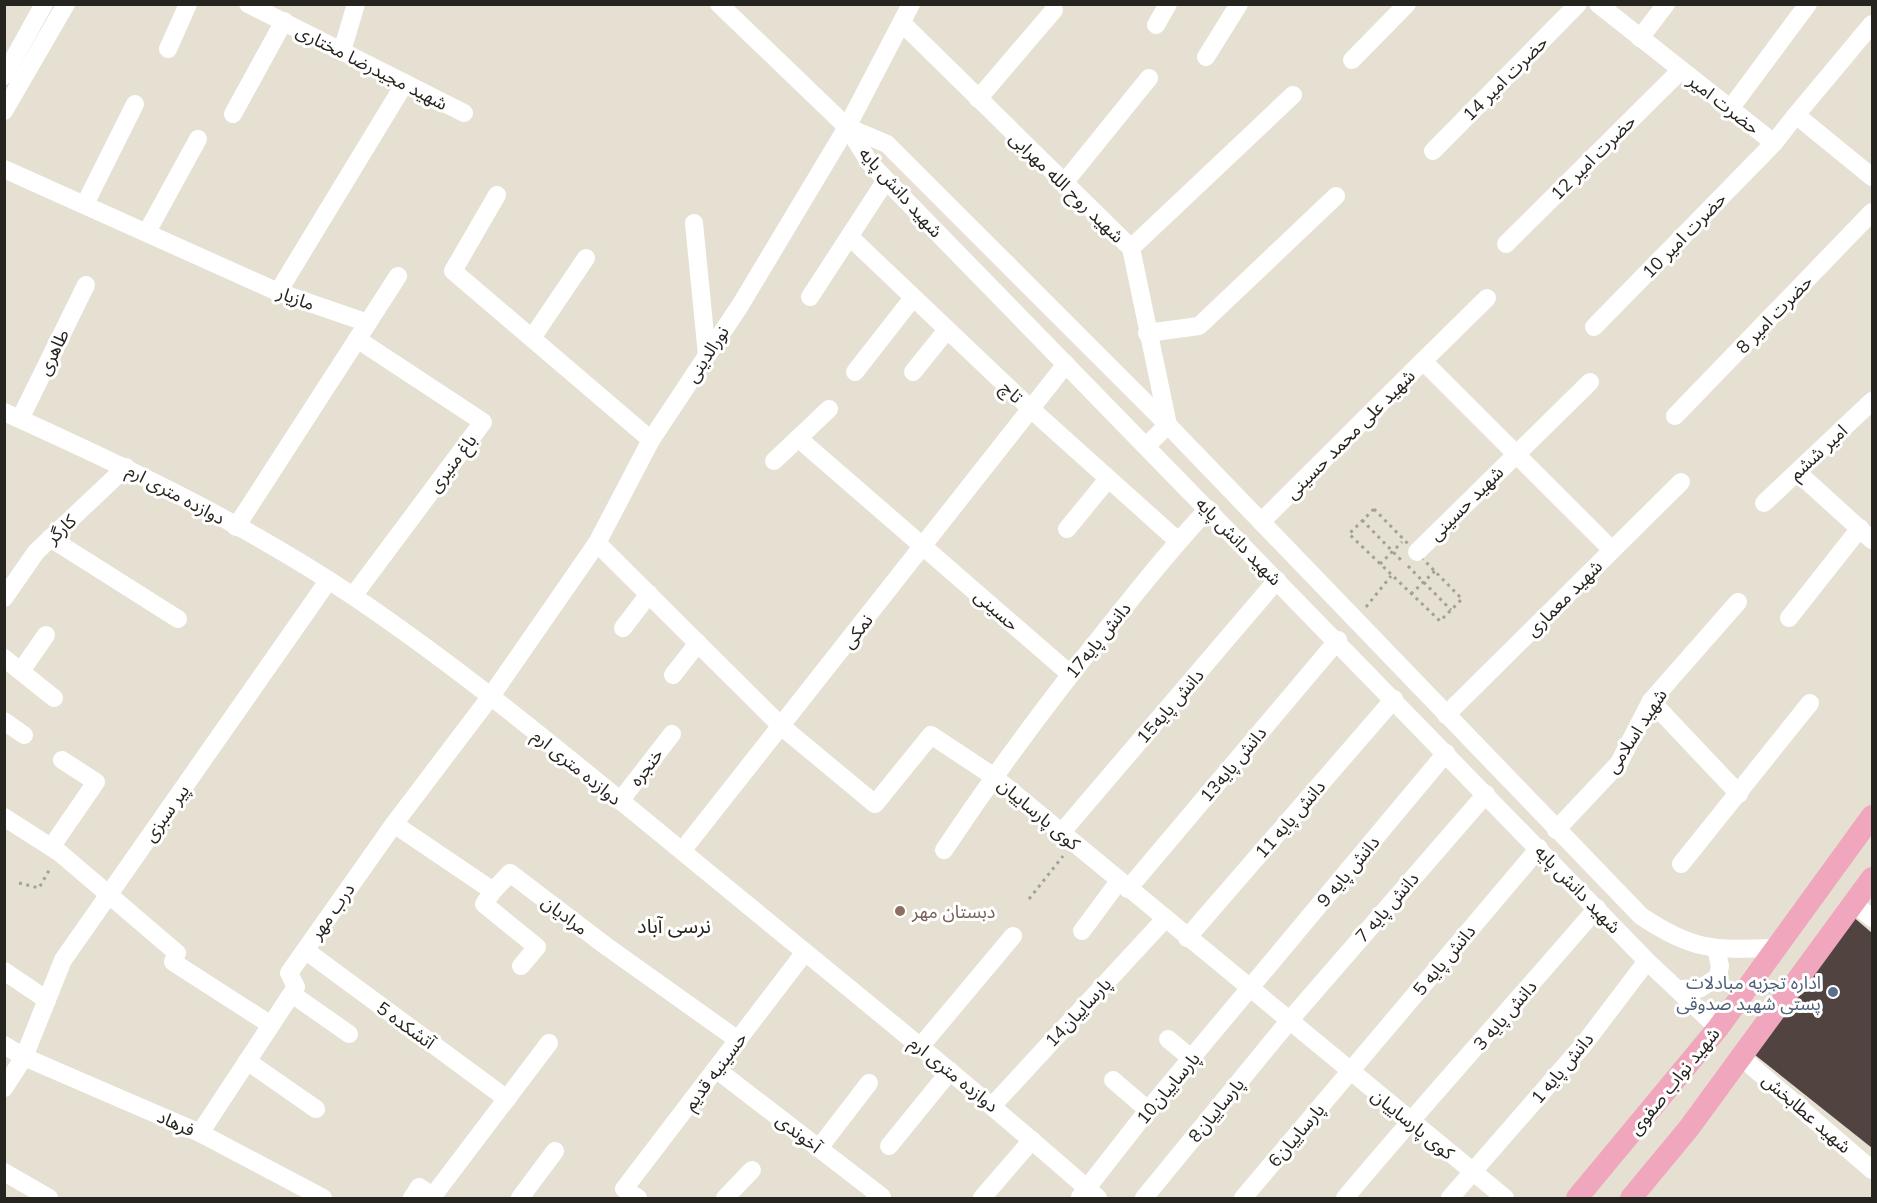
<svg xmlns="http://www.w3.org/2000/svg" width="1877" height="1203" viewBox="0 0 1877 1203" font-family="Mulish,'Noto Sans Arabic',sans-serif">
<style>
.building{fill:#51433f}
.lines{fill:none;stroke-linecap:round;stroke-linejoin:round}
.path{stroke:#a5a196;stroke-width:3;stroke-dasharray:3 4.5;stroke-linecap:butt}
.minor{stroke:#fff;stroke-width:18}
.major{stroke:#f0a6bc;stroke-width:22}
.education-dot{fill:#8d6e63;stroke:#fff;stroke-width:2}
.service-dot{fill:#5c6f8a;stroke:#fff;stroke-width:2}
.labels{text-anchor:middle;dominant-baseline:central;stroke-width:6;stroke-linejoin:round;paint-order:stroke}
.street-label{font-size:18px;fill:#26241f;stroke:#fff}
.education-label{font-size:18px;fill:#785e54;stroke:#fff;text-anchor:start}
.service-label{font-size:18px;fill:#4e5e75;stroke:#fff;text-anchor:end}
.neighbourhood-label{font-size:20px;fill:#26241f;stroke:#fff}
</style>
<rect width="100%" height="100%" fill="#e5e0d2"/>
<polygon class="building" points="1851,915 1872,933 1872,1148 1750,1051"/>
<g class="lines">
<g class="path">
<polygon points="1374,509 1462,599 1440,621 1349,534"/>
<polyline points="1362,520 1401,560"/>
<polyline points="1380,564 1402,542"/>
<polyline points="1408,566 1451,610"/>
<polyline points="1411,594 1435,571"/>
<polyline points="1366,607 1391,576"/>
<polyline points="19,883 39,888 51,867"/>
<polyline points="1029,899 1063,856"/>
</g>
<g class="minor">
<polyline points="248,4 464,113"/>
<polyline points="719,4 847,127 870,163 886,180 1647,961 1718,1028"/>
<polyline points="1598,4 1774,143 1796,115 1872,177"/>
<polyline points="902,23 1131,248 1168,425 1146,446"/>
<polyline points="1156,25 1168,4"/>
<polyline points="1640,38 1666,4"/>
<polyline points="168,49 188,4"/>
<polyline points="342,51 356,4"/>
<polyline points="1206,57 1239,4"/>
<polyline points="1352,60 1407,4"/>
<polyline points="4,76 44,4"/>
<polyline points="978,99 1054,10"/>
<polyline points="1730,109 1808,4"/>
<polyline points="4,111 66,4"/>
<polyline points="233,114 284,21"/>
<polyline points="1796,115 1872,24"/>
<path d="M847,127l40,17 281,281 473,491c52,35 72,34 134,32"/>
<polyline points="1433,151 1578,4"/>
<polyline points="4,169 278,292 368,323"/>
<polyline points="1064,183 1149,78"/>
<polyline points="497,195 453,271 651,440"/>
<polyline points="85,204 135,104"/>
<polyline points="694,223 707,355"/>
<polyline points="147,232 198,139"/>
<polyline points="851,238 1032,410 1178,541"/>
<polyline points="1506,244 1681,70"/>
<polyline points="1131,248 1293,95"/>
<polyline points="278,292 405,83"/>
<polyline points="810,297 886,180"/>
<polyline points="1594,327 1774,143"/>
<polyline points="1147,333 1199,326 1336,196"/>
<polyline points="532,338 586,258"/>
<polyline points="1423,361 1487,298"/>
<polyline points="855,372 912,299"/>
<polyline points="913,372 946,331"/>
<path d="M4,412c120,54 240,111 349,184 133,90 256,196 380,297 123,101 246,200 365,305"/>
<polyline points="1675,416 1872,212"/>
<polyline points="20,419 86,285"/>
<polyline points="798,438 1070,674"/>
<polyline points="774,461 829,409"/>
<polyline points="1797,472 1872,540"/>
<polyline points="1764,503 1872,401"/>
<polyline points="1261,522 1423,361 1612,550"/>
<polyline points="236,527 398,276"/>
<polyline points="1067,529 1108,479"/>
<polyline points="50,538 178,619"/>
<polyline points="597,543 781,726 875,804 931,735 993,776 1505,1198"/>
<polyline points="1417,552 1590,382"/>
<polyline points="353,596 483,422 357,339"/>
<polyline points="4,598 36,552 126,467"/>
<polyline points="1789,618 1860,528"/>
<polyline points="623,628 649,594"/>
<polyline points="4,658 54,698"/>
<polyline points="21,671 46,635"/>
<polyline points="673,675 698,643"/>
<polyline points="1651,701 1739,794"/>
<polyline points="1446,715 1681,482"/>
<polyline points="4,721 24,735"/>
<polyline points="620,801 672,734"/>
<polyline points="4,817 60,853 177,953 173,962 271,1025"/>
<polyline points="394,824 493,891 510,873 606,946 738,1040"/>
<polyline points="1556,830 1619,763 1651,701 1738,602"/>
<polyline points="1062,832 1277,580"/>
<polyline points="52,846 96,782 62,760"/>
<path d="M944,850c52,-78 107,-152 166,-225 32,-40 63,-79 98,-116"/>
<polyline points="682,851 1066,364"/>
<polyline points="1681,864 1810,703"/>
<polyline points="1128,889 1338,640"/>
<polyline points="493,891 484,904 537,947 521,966"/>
<polyline points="1854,904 1872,918"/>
<polyline points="1082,931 1119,881"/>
<polyline points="1187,938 1394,699"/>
<polyline points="305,950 507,1099"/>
<polyline points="4,971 47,1000"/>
<polyline points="1677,989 1699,989 1718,977 1720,966 1716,948"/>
<polyline points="292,994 349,1034"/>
<polyline points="1168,1039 1192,1059"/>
<polyline points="4,1045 24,1057 200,1133 323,1198"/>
<polyline points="920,1047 1013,936"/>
<polyline points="1741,1057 1872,1170"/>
<polyline points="247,1061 316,1109"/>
<polyline points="716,1069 882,1197"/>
<polyline points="1113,1080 1148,1110"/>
<polyline points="4,1088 24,1057 63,960 328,581"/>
<polyline points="993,1105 1164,920"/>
<polyline points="200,1133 296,987 289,973 394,824 491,696 597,543 651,440 741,304 847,127 911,4"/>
<polyline points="889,1146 950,1071"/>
<polyline points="819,1148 869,1083"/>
<polyline points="4,1172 49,1198"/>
<polyline points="1080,1197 1148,1110 1446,753"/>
<polyline points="412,1198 419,1187 433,1196 549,1043"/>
<polyline points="520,1198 555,1151"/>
<polyline points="638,1198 624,1189 805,952"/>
<polyline points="725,1198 752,1170"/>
<polyline points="982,1198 1032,1140"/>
<polyline points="1144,1198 1289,1021 1486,794"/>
<polyline points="1243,1198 1539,848"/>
<path d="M1345,1198c82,-98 169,-193 252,-290"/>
<polyline points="1450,1198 1584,1044 1647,961"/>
</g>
<g class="major">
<polyline points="1577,1198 1718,1028 1872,816"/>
<polyline points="1631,1198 1689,1128 1872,878"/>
</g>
</g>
<circle class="education-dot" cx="900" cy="911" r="6"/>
<circle class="service-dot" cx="1833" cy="992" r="6"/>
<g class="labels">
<g class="street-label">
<text transform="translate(372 67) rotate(27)">شهید مجیدرضا مختاری</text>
<text transform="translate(1505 78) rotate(-45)">حضرت امیر 14</text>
<text transform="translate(1724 104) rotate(38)">حضرت امیر</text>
<text transform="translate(1593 157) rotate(-45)">حضرت امیر 12</text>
<text transform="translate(1067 187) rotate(44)">شهید روح الله مهرابی</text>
<text transform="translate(901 192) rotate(48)">شهید دانش پایه</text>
<text transform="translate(1684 235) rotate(-46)">حضرت امیر 10</text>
<text transform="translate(296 298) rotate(20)">مازیار</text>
<text transform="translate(1774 314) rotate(-46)">حضرت امیر 8</text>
<text transform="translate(53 352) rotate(-64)">طاهری</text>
<text transform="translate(707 354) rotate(-57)">نورالدینی</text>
<text transform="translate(1012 392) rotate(43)">تاچ</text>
<text transform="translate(1350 434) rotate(-45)">شهید علی محمد حسینی</text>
<text transform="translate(1818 452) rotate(-43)">امیر ششم</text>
<text transform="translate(452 463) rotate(-53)">باغ منیری</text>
<text transform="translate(176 494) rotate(28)">دوازده متری ارم</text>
<text transform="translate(1466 503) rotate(-45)">شهید حسینی</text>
<text transform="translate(61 529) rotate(-43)">کارگر</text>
<text transform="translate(1239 541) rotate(46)">شهید دانش پایه</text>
<text transform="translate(1564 598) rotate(-45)">شهید معماری</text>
<text transform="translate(997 610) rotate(41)">حسینی</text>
<text transform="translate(857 631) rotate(-52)">نمکی</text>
<text transform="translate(1098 640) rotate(-51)">دانش پایه17</text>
<text transform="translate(1170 706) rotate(-49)">دانش پایه15</text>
<text transform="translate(1636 731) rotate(-57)">شهید اسلامی</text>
<text transform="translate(1233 764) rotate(-50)">دانش پایه13</text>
<text transform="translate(577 767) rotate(39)">دوازده متری ارم</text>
<text transform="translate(646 767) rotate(-52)">خنجره</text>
<text transform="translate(166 813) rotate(-55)">پیر سبزی</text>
<text transform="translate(1039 814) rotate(40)">کوی پارساییان</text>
<text transform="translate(1290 819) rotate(-49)">دانش پایه 11</text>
<text transform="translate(1348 871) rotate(-50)">دانش پایه 9</text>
<text transform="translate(1578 889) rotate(46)">شهید دانش پایه</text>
<text transform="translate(1387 907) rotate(-49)">دانش پایه 7</text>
<text transform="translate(332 911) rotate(-55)">درب مهر</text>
<text transform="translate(565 915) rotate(37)">مرادیان</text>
<text transform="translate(1444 960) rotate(-50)">دانش پایه 5</text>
<text transform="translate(1078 1012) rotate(-47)">پارساییان14</text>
<text transform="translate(1505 1015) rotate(-49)">دانش پایه 3</text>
<text transform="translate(406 1025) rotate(36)">آتشکده 5</text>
<text transform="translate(1562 1068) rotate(-50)">دانش پایه 1</text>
<text transform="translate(715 1071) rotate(-53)">حسینیه قدیم</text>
<text transform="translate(954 1074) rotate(39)">دوازده متری ارم</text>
<text transform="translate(1674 1081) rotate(-51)">شهید نواب صفوی</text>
<text transform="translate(1168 1088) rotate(-50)">پارساییان10</text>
<text transform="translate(1216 1110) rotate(-51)">پارساییان8</text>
<text transform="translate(1807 1113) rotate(41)">شهید عطابخش</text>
<text transform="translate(176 1123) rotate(24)">فرهاد</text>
<text transform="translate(1413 1124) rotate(39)">کوی پارساییان</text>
<text transform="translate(799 1133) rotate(38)">آخوندی</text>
<text transform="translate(1296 1135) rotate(-50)">پارساییان6</text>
</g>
<g class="education-label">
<text x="912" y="911">دبستان مهر</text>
</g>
<g class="service-label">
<text x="1821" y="982">اداره تجزیه مبادلات<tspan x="1821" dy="21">پستی شهید صدوقی</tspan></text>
</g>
<g class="neighbourhood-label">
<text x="674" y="925">نرسی آباد</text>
</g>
</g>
<rect width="1877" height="1203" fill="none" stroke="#26241f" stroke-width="12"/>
</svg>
